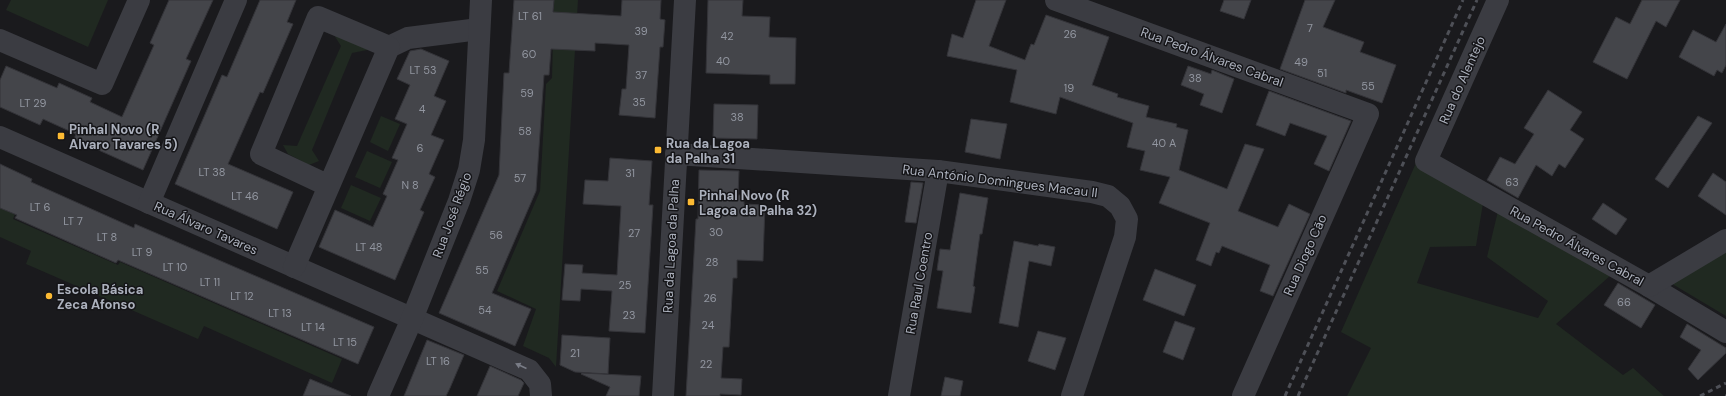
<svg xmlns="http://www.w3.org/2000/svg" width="1726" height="396" viewBox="0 0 1726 396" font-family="'DM Sans',sans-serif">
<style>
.green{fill:#202921}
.building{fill:#44454a;stroke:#343439}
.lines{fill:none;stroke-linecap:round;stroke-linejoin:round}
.minor{stroke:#3b3c42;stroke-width:22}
.rail{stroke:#4e5057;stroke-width:3;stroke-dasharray:5 4;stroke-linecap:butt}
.oneway{fill:#797c86}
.poi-dot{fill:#fcba33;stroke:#151518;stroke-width:1.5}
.labels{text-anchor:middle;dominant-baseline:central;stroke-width:3;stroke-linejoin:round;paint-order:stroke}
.number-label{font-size:11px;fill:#9296a0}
.street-label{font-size:13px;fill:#acb1bd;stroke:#151518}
.poi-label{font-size:13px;font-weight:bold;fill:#acb1bd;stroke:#151518;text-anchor:start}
</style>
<rect width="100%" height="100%" fill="#1a1a1d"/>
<g class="green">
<polygon points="11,0 108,0 88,47 6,10"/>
<polygon points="554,0 578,0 556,367 549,358 523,346 536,309 497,291 540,191 546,84 552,78"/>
<polygon points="334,35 365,42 367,50 352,53 312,150 319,161 309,165 288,154 283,145 297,146 341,46"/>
<polygon points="381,116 400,124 388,151 370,142"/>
<polygon points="367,151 392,162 380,188 355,177"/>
<polygon points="1416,163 1483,203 1476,246 1430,247 1417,283 1538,318 1548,301 1487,257 1498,211 1611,275 1556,324 1623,375 1633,368 1664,396 1347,396 1371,348 1341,332"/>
<polygon points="351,185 381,198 370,221 341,208"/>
<polygon points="0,208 15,214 13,219 118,265 120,262 342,359 332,383 204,326 198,339 26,264 31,251 0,237"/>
<polygon points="1726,246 1726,316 1674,285 1669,279"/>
</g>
<g class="building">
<polygon points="169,0 213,0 186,59 191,61 143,170 74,139 76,134 43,119 40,125 0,107 0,80 6,66 57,88 59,83 92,98 90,102 122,117 154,45 150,43"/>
<polygon points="260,0 296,0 287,22 293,24 263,93 260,92 228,164 293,192 277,229 175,184 222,75 227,77"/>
<polygon points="514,0 554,0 553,12 621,16 622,0 661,0 660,19 665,20 663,47 660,47 655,118 619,115 622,89 626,89 629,45 595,43 595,51 551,49 549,75 544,75 536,191 492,293 531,309 515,346 439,313 499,175 504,73 509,73"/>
<polygon points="708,0 743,0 742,16 770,17 769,37 796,38 795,84 770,84 770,75 706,73"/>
<polygon points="976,0 1006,0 989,46 1025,60 1031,44 1034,45 1046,15 1109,37 1092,85 1118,94 1117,97 1149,106 1146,117 1177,124 1176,127 1188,130 1179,170 1227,189 1245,144 1264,149 1238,211 1278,227 1289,204 1310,214 1273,296 1260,291 1270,265 1222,246 1219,253 1216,252 1211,266 1196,260 1210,223 1159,203 1170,177 1140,170 1145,151 1127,147 1133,123 1060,97 1056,114 1010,102 1017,70 947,56 952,34 963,38"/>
<polygon points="1224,0 1251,0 1244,19 1220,11"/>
<polygon points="1305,0 1335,0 1323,27 1364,42 1360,52 1396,65 1382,103 1346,90 1346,93 1280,69"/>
<polygon points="1642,0 1680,0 1666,27 1656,21 1627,79 1593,62 1616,17 1630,24"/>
<polygon points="1726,24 1726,65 1722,73 1717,70 1714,76 1679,57 1693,30 1716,42"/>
<polygon points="421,49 449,61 434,96 446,101 431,135 444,140 429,174 435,177 420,210 424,212 395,280 319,247 335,210 373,227 387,196 383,194 398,160 392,158 407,124 395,119 410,85 397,79 410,51"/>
<polygon points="1188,66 1211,74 1212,70 1234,79 1222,113 1200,105 1204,94 1181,85"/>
<polygon points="1548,90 1582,112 1570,130 1584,139 1565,168 1559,164 1552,176 1536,165 1518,198 1487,180 1500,157 1515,164 1534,134 1524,128"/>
<polygon points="1269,91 1351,121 1329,171 1314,164 1327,136 1290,123 1285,136 1256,125"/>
<polygon points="714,104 758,105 757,139 713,138"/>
<polygon points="1698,116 1712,123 1668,188 1655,179"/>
<polygon points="971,119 1007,124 1000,159 965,152"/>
<polygon points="610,158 652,161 649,205 653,205 645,333 609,331 612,291 581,289 580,301 562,300 565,264 583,265 582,273 617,275 621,206 583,204 585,180 608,181"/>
<polygon points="0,164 32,179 31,182 134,228 135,224 374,327 358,364 118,260 116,263 15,218 17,215 0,208"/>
<polygon points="699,170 739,171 738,195 744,195 744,204 765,205 763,261 737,260 737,278 733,278 729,347 723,347 721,378 742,379 741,395 720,394 720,396 686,396 696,219 698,219"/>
<polygon points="1713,173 1726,182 1726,215 1698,196"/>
<polygon points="911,182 923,183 916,223 905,222"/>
<polygon points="960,193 988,198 982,234 980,234 973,286 975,287 971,313 937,308 943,271 937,270 940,249 950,250"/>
<polygon points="1603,203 1627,219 1616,235 1592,219"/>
<polygon points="1014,241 1038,246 1039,244 1055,247 1051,266 1029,261 1018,327 999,323"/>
<polygon points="1155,269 1196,285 1184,316 1143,300"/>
<polygon points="1618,283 1655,305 1641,328 1604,305"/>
<polygon points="1175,321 1195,328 1183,360 1163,352"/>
<polygon points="1687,324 1726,348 1726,353 1698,380 1688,369 1701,350 1680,337"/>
<polygon points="1038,331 1066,338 1055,370 1028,361"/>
<polygon points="562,335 610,338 608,374 575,372 560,365"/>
<polygon points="427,340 464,355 450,388 446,396 404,396"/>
<polygon points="490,366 521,380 524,383 518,396 477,396"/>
<polygon points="582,373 641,376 639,396 606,396 610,387 581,374"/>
<polygon points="945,377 963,381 960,396 941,396"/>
<polygon points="310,379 351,396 303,396"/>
</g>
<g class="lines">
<g class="minor">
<polyline points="1056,0 1368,114 1243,396"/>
<polyline points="1498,0 1426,161 1649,286 1726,332"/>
<polyline points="0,40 102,84 139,0"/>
<polyline points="389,47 408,38 479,29"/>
<polyline points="0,137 529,370 540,384 541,396"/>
<polyline points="676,154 938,171 1092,192 1108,196 1120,206 1127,219 1125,237 1072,396"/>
<polyline points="149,203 236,0"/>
<polyline points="294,267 389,47 318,17 261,154 329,186"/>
<polyline points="1649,286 1726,240"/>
<polyline points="378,396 412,319 459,201 469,170 474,140 481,0"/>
<polyline points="663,396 685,0"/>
<polyline points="899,396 938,171"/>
</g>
<g class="rail">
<polyline points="1285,396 1463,0"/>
<polyline points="1298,396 1477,0"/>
<polyline points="1700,396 1726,383"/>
<polyline points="1725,396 1726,396"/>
</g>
</g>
<defs><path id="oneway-solid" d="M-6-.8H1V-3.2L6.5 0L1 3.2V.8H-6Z"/></defs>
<use class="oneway" href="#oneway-solid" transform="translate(521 366) rotate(-156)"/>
<g class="poi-dot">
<rect x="57" y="132" width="8" height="8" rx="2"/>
<rect x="654" y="146" width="8" height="8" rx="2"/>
<rect x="687" y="198" width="8" height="8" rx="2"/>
<circle cx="49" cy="296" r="4"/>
</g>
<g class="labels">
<g class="number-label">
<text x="530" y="16">LT 61</text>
<text x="1310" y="28">7</text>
<text x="641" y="31">39</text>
<text x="1070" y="34">26</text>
<text x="727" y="36">42</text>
<text x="529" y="54">60</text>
<text x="723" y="61">40</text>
<text x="1301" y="62">49</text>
<text x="423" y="70">LT 53</text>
<text x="1322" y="73">51</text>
<text x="641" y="75">37</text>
<text x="1195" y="78">38</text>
<text x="1368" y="86">55</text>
<text x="1069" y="88">19</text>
<text x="527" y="93">59</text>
<text x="639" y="102">35</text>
<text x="33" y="103">LT 29</text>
<text x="422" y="109">4</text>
<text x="737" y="117">38</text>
<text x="525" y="131">58</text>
<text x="1164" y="143">40 A</text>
<text x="420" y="148">6</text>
<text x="212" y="172">LT 38</text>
<text x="630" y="173">31</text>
<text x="520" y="178">57</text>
<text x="1512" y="182">63</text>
<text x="410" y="185">N 8</text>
<text x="245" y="196">LT 46</text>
<text x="40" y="207">LT 6</text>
<text x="73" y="221">LT 7</text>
<text x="716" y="232">30</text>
<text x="634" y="233">27</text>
<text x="496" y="235">56</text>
<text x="107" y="237">LT 8</text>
<text x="369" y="247">LT 48</text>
<text x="142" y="252">LT 9</text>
<text x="712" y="262">28</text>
<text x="175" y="267">LT 10</text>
<text x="482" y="270">55</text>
<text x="210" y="282">LT 11</text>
<text x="625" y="285">25</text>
<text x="242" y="296">LT 12</text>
<text x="710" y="298">26</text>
<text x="1624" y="302">66</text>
<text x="485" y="310">54</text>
<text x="280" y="313">LT 13</text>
<text x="629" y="315">23</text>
<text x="708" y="325">24</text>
<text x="313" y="327">LT 14</text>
<text x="345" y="342">LT 15</text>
<text x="575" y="353">21</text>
<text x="438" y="361">LT 16</text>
<text x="706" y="364">22</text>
</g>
<g class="street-label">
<text transform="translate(1212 57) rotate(20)">Rua Pedro Álvares Cabral</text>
<text transform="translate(1462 80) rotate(-66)">Rua do Alentejo</text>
<text transform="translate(1000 181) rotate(7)">Rua António Domingues Macau II</text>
<text transform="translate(452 215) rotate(-70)">Rua José Régio</text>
<text transform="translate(206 228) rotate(24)">Rua Álvaro Tavares</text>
<text transform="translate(671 246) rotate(-87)">Rua da Lagoa da Palha</text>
<text transform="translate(1577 246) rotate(29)">Rua Pedro Álvares Cabral</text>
<text transform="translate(1305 255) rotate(-66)">Rua Diogo Cão</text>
<text transform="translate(919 283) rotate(-80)">Rua Raul Coentro</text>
</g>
<g class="poi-label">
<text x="69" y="129">Pinhal Novo (R<tspan x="69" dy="15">Alvaro Tavares 5)</tspan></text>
<text x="666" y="143">Rua da Lagoa<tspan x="666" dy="15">da Palha 31</tspan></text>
<text x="699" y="195">Pinhal Novo (R<tspan x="699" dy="15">Lagoa da Palha 32)</tspan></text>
<text x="57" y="289">Escola Básica<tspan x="57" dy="15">Zeca Afonso</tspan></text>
</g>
</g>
</svg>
